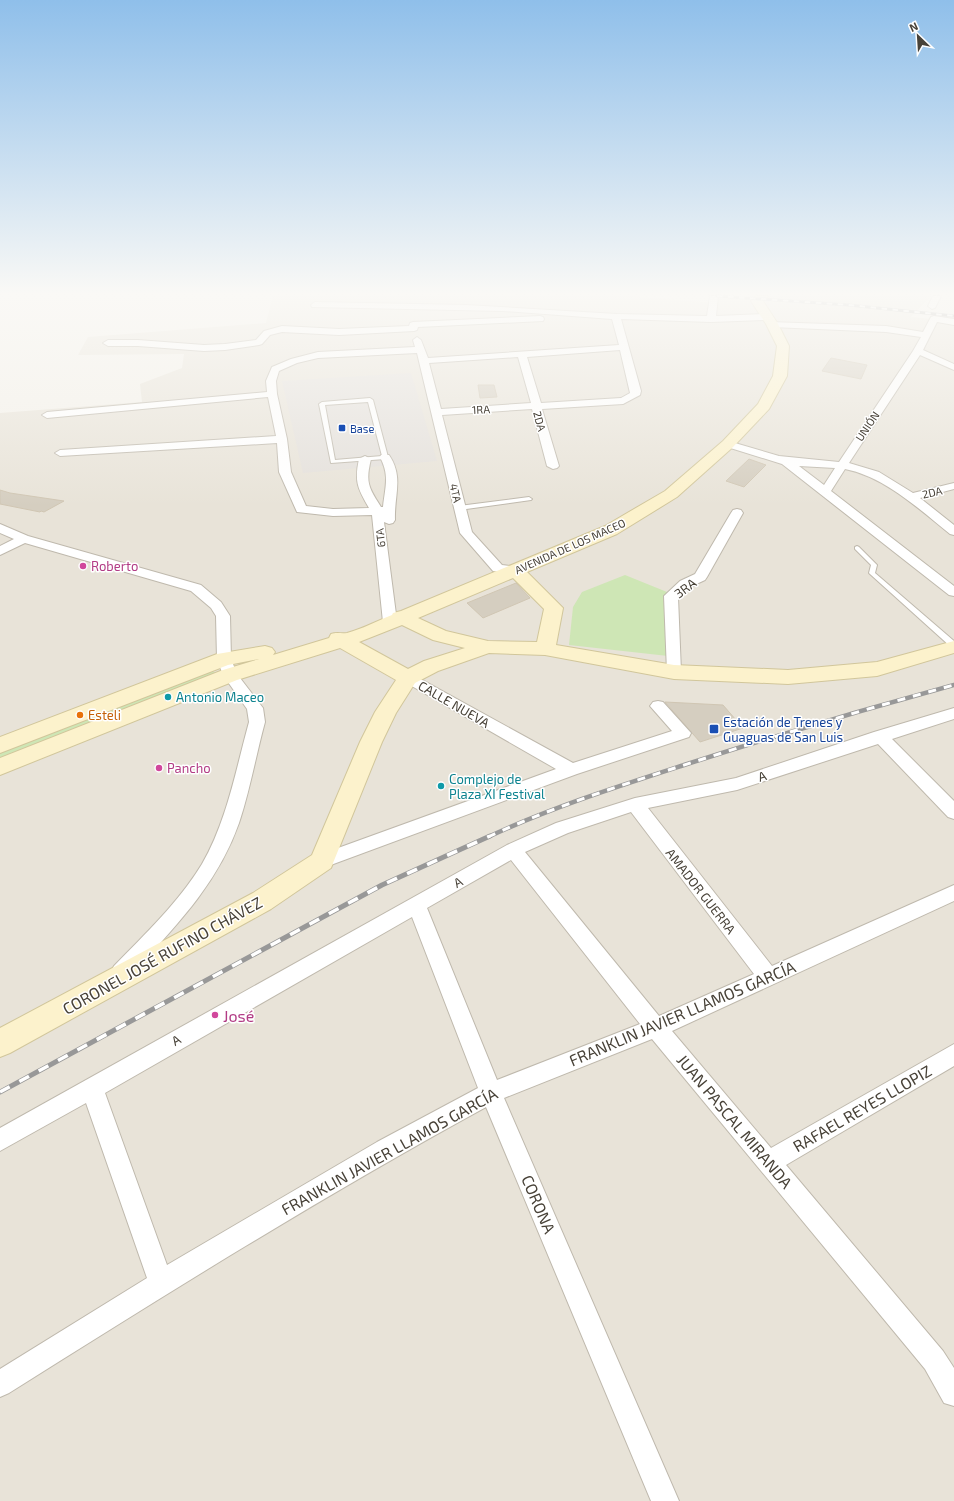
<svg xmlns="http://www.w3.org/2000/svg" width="954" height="1501" viewBox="0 0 954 1501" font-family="'Exo 2',sans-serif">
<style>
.residential{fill:#e8e3d8}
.industrial{fill:#e4e0db}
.green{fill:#cee6b5}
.building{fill:#d5cec0;stroke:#d0c6b3}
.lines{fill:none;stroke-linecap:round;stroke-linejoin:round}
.lane-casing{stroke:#bfb9ad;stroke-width:2}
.street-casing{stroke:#bfb9ad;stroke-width:2}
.secondary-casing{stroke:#d1c69b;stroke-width:2}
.lane{fill:#fff;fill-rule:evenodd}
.street{fill:#fff;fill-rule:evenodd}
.secondary{fill:#fcf2cc;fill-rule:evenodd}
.rail-far2-casing{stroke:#989898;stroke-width:3}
.rail-far1-casing{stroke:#989898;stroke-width:4.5}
.rail-casing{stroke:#989898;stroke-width:5}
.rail-far2{stroke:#fff;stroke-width:2;stroke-dasharray:5.5;stroke-linecap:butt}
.rail-far1{stroke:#fff;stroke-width:3;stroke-dasharray:8;stroke-linecap:butt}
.rail{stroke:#fff;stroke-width:3.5;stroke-dasharray:11;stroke-linecap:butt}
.transit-dot{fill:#1a4fb4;stroke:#fff;stroke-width:1.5}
.hotel-dot{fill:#d1479c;stroke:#fff;stroke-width:1.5}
.culture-dot{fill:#0f9aa8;stroke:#fff;stroke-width:1.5}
.food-dot{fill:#e8710a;stroke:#fff;stroke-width:1.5}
.labels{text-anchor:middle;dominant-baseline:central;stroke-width:3;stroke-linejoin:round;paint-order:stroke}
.far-street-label{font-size:11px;fill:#484238;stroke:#fff}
.far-transit-label{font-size:11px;fill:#164399;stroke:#fff;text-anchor:start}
.hotel-label{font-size:13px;fill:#b23c85;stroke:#fff;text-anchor:start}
.street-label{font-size:13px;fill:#484238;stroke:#fff}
.culture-label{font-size:13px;fill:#0d838f;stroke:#fff;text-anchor:start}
.food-label{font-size:13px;fill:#c56008;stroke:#fff;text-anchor:start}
.transit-label{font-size:13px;fill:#164399;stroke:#fff;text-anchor:start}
.near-street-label{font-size:16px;fill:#484238;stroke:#fff}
.near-hotel-label{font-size:16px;fill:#b23c85;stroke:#fff;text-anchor:start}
</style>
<rect width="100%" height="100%" fill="#f4f1ea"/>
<polygon class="residential" points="273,296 627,296 716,303 718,296 931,296 911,317 954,321 954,1501 0,1501 0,413 142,402 140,384 182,368 184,354 78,355 88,337 266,323"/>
<g class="industrial">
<polygon points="849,296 914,296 911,303"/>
<polygon points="411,373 437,461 303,473 282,381"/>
</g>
<g class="green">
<polygon points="625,575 667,592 668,656 569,645 573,607 582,592"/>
<polygon points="211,670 215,673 213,677 0,760 0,749"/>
</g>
<g class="building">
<polygon points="831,358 867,365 861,379 822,371"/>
<polygon points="478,385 494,385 497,397 480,398"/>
<polygon points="749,459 766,465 744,487 726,481"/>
<polygon points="0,490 10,493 64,501 44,512 41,511 40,512 0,504"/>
<polygon points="516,583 530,598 483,618 467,603"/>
<polygon points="665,702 723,705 743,728 700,742"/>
</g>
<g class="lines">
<defs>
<g id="lane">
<path d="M370,398l3,2 15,57 -3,2 -54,4 -12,-59 3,-2zM368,402l14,54 -47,4 -10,-55z"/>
<polygon points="529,497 532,499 531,500 459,510 456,508 459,506"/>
<polygon points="857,546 859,547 877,565 875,573 954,641 954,647 951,647 870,574 869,573 871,565 855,549 855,547"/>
</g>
<g id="street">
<path d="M710,296h8l-2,20 51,-2 4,3 -4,3 -56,2 -90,-3 20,72 -1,4 -17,9 -81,5 17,57 -2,2 -4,1 -6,-3 -15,-57 -90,6 30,117 30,33 18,2 1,3 -1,3 -5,1 -22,-3 -33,-38 -43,-180 -99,5 -21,5 -18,8 -3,10 1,13 10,45 4,33 15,34 27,3 36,-1c-11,-19 -15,-26 -10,-49l6,-3 6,3c-6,24 -2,29 10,48h2c2,-20 7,-31 -3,-50l1,-2h8c15,22 5,40 6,65l-2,3 -4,1 -5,-2 13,100 -2,3 -5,1 -5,-1 -2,-3 -11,-107 -39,1 -36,-4 -18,-40 -2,-29 -217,13 -5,-3 5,-3 216,-14 -8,-39 -221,21 -5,-3 5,-3 220,-20 -1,-11 6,-14 19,-8 27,-7 97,-5 -2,-7 4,-3 4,3 7,18 191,-13 -7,-26 -109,-8 -191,-4 -1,-2 4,-3 151,3 151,9 90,2zM620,350l10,43 -9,5 -80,5 -14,-46zM518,357l13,46 -90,6 -12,-46z"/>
<polygon points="933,296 941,296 935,308 932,309 928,306"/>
<polygon points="540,316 543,317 544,319 543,321 418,327 417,330 414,331 339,335 282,332 270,335 262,344 259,345 225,350 204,351 138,346 108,346 103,343 108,340 138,340 204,345 225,344 256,340 264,331 282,326 339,329 409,326 410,323 413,322"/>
<path d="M934,316l20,3v6l-17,-3 -14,28 31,14v6l-34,-15 -71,108 30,9 34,21 41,-10v6l-34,9 34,27v10l-4,-1c-31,-25 -65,-57 -105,-65l-14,22 123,95v10l-5,-1 -167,-131 -58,-18 -1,-2 5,-3 51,15 60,6 74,-111 8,-14 -35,-5 -114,-5 -3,-1 -1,-2 1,-2 117,4 37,6 8,-15zM799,466l36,2 -11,17z"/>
<polygon points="737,509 741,510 743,513 707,577 705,580 690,587 678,597 681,672 679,675 674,677 669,675 667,672 664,596 680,581 695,574 731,513 733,510"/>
<path d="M0,524l28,12 173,49 20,17 9,14 1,43 6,15 26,34 2,14c-9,33 -15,68 -26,101 -22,63 -67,107 -111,155l-7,3 -7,-3 -3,-6 3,-6c31,-32 65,-64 88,-102 25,-43 34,-95 47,-142l-2,-13 -24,-34 -6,-16 -1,-43 -5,-8 -20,-17 -166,-48 -25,12v-9l14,-7 -14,-6z"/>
<polygon points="408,673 413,675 573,763 672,731 650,706 653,702 658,701 663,702 691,733 689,737 577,774 328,866 322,868 316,866 313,861 316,856 556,769 403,681 401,678 403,675"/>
<path d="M954,708v11l-62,20 62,62v18l-6,-2 -70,-73 -141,46 -89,18 124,158 182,-81v16l-282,130 99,117 183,-104v22l-168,99 157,186 11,17v38l-10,-3 -19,-34 -273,-330 -148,59 175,403h-28l-165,-394c-163,89 -320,187 -477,286l-9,4v-28l147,-91 -61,-175 -86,48v-23l507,-283 49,-22 79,-25 101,-20 138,-46zM631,812l123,162 -95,42 -134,-164 43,-19zM511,860l129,164 -143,56 -70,-172zM412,917l66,171 -101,54 -210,123 -62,-172z"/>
</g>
<path id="secondary" d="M756,296h12l-5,5 15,23 11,22 -2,30 -18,33 -36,38 -56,50 -60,37 -90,38 36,36 -7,37 118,20 114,5 89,-8 77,-21v12l-77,23 -89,8 -114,-5 -129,-24 -56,-2 -51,18 -23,12 -19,30 -14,29 -51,126 -60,41 -261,144 -10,4v-29l253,-135 59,-38 48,-113 15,-30 21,-32 -56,-32 -103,32 -237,95v-17l223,-88 36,-11 -31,6 -228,88v-16l217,-83 48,-8 7,2 3,4 -2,3 56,-17 2,-4c6,-2 10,0 16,-1 15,-4 30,-12 45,-18l1,-2 8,-2 204,-85 60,-35 58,-50 35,-37 15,-28 4,-30 -11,-22 -15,-23zM513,578l31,31 -7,33 -49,-1 -42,-10 -28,-13zM402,625l31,15 32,8 -41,13 -16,8 -49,-27z"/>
</defs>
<use href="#lane" class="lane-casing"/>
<use href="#street" class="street-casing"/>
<use href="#secondary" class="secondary-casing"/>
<use href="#lane" class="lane"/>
<use href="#street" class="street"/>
<use href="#secondary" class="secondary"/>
<defs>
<polyline id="rail-far2" points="717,296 849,305 954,316"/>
<path id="rail-far1" d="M488,837c62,-29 128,-50 193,-71 90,-29 181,-56 273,-81"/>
<polyline id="rail" points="0,1092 382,885 490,836"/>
</defs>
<use href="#rail-far2" class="rail-far2-casing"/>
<use href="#rail-far1" class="rail-far1-casing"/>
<use href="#rail" class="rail-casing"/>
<use href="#rail-far2" class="rail-far2"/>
<use href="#rail-far1" class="rail-far1"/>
<use href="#rail" class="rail"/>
</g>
<linearGradient id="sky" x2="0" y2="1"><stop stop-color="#8fbfea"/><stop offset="0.58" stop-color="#faf9f6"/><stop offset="1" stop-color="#faf9f6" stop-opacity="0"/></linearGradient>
<rect width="954" height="506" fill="url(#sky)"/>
<g class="transit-dot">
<rect x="338" y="424" width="8" height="8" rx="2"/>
<rect x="709" y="724" width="10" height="10" rx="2"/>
</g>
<g class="hotel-dot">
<circle cx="83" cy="566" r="4"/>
<circle cx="159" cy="768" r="4"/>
<circle cx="215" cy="1015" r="4"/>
</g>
<g class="culture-dot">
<circle cx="168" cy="697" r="4"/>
<circle cx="441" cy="786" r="4"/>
</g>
<circle class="food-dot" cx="80" cy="715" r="4"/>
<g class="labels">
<g class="far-street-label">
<text transform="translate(481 409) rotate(-3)">1RA</text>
<text transform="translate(540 421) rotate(74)">2DA</text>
<text transform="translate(867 426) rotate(-56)">UNIÓN</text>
<text transform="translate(932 492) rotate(-13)">2DA</text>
<text transform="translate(456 493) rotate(77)">4TA</text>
<text transform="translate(380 538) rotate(-97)">6TA</text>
<text transform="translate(570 546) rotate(-24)">AVENIDA DE LOS MACEO</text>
</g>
<g class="far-transit-label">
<text x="350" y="428">Base</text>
</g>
<g class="hotel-label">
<text x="91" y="566">Roberto</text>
<text x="167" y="768">Pancho</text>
</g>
<g class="street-label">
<text transform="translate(685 588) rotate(-37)">3RA</text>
<text transform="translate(454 704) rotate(30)">CALLE NUEVA</text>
<text transform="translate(762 776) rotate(-18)">A</text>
<text transform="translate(458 882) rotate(-28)">A</text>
<text transform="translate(701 891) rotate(52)">AMADOR GUERRA</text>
<text transform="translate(176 1040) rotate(-30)">A</text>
</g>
<g class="culture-label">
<text x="176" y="697">Antonio Maceo</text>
<text x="449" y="779">Complejo de<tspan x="449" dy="15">Plaza XI Festival</tspan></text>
</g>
<g class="food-label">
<text x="88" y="715">Esteli</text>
</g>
<g class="transit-label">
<text x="723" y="722">Estación de Trenes y<tspan x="723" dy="15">Guaguas de San Luis</tspan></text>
</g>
<g class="near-street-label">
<text transform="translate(162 955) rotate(-29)">CORONEL JOSÉ RUFINO CHÁVEZ</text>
<text transform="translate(682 1013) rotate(-23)">FRANKLIN JAVIER LLAMOS GARCÍA</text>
<text transform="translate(862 1108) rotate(-30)">RAFAEL REYES LLOPIZ</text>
<text transform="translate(735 1121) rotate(50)">JUAN PASCAL MIRANDA</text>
<text transform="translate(389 1151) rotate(-29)">FRANKLIN JAVIER LLAMOS GARCÍA</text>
<text transform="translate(539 1204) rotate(67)">CORONA</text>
</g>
<g class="near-hotel-label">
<text x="223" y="1015">José</text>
</g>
</g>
<g transform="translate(918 36) rotate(335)" stroke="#ffffff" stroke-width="3" paint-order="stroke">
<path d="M0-3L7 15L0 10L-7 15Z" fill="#484238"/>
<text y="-6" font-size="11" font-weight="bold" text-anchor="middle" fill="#484238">N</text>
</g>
</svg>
